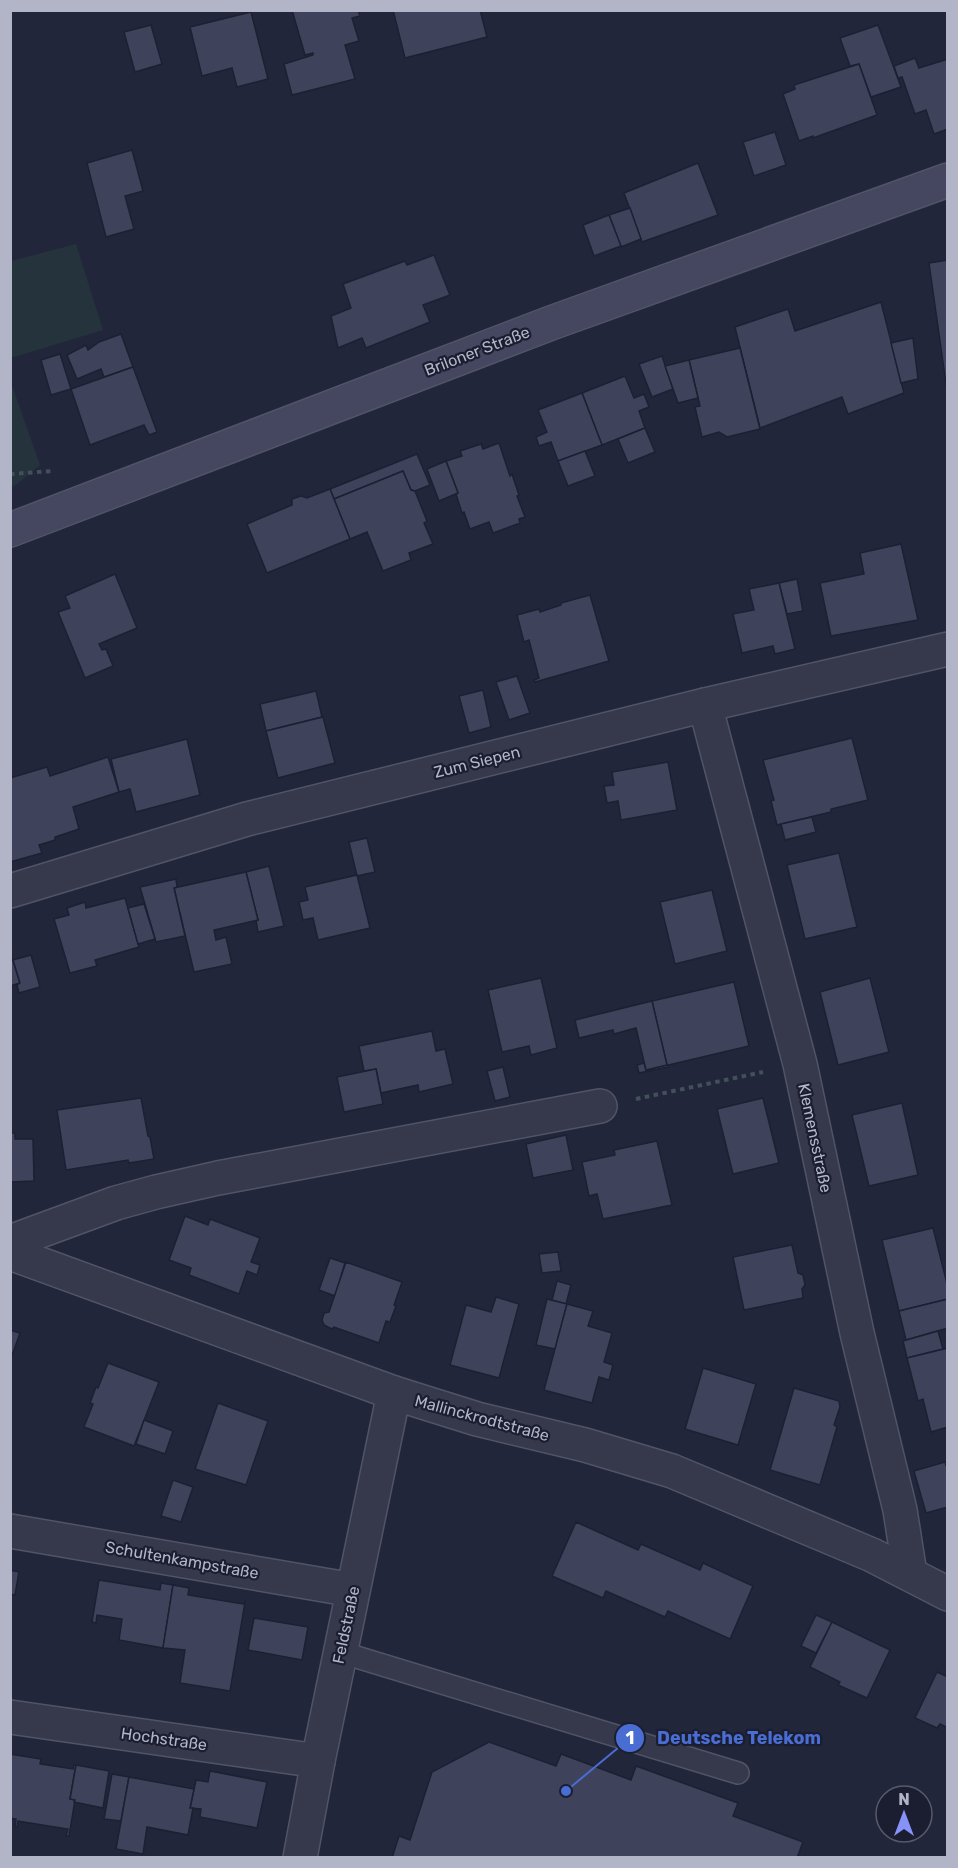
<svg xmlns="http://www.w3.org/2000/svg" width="958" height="1868" viewBox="0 0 958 1868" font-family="Rubik,sans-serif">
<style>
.green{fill:#24333c}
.building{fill:#3e435b;stroke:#1d2032;stroke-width:1.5}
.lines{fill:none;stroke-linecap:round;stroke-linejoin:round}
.lane-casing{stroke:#515466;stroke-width:24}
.street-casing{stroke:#515466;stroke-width:36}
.secondary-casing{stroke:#515466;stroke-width:36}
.path{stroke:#42505a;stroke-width:4;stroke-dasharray:4.5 4.5;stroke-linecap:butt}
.lane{stroke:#36394c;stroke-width:21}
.street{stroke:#36394c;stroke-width:33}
.secondary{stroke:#44475f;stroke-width:33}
.labels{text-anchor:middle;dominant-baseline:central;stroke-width:4.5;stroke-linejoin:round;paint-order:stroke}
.street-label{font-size:16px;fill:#b2b4c7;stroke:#1b1e30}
.leader{fill:none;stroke:#4a6dd3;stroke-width:2}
.callout-dot{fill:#4a6dd3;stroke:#1b1e30;stroke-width:2}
.mark-label{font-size:18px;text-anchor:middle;font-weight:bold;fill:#fff}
.callout-label{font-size:18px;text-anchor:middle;font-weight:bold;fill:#4a6dd3;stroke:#1b1e30;stroke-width:4.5;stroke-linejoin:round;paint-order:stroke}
</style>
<rect width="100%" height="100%" fill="#22263b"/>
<g class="green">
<polygon points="76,244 103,330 11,358 11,261"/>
<polygon points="10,380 40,465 17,484 11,487"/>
</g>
<g class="building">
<polygon points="292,10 358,10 360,16 352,18 359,41 345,45 355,79 292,95 284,64 313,55 313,53 305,55"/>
<polygon points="393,10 480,10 487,37 405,58"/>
<polygon points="251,12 268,79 237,87 232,68 202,76 190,27"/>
<polygon points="151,25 162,64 135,72 124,32"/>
<polygon points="878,25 901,87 871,97 859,64 850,66 840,38"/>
<polygon points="915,58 919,68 948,59 948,129 934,134 926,110 915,114 902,77 898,78 894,66"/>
<polygon points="859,64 877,115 813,138 813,136 799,141 783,94 795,89 794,85"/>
<polygon points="775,132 786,165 754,176 743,142"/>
<polygon points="132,150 143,191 125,196 134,229 106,237 87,163"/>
<polygon points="698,163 718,215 642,242 624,193"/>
<polygon points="630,208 641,239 621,247 609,215"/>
<polygon points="609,215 621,246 594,256 583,225"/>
<polygon points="434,255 450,295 423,305 430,322 366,348 362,338 338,348 331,316 351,308 343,284 405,261 407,265"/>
<polygon points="948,260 948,398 929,263"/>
<polygon points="881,302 904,393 848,414 842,397 760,428 735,327 788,309 795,331"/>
<polygon points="121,334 133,367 104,377 101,369 77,379 67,355 86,345 88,350 99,342"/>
<polygon points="913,338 918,379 901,383 891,343"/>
<polygon points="740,348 760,429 727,437 719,432 702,437 695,407 700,406 689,360"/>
<polygon points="60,354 71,389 51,395 41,360"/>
<polygon points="662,356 673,389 652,397 639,364"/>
<polygon points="689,360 698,398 678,403 665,366"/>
<polygon points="133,367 157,432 149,435 144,425 90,445 71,389"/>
<polygon points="625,376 634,398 644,394 649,407 639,411 645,428 602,445 582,393"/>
<polygon points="582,393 602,445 558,461 551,442 539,446 536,437 547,432 538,410"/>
<polygon points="645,428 655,452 628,463 618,439"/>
<polygon points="499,443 510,476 512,474 519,495 517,496 525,517 519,519 520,523 493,533 489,522 470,529 464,512 462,513 456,494 458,493 446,461 462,456 460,451 481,444 483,449"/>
<polygon points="585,451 595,476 568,486 558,461"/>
<polygon points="417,454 430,485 415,491 411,490 403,471 334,499 330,489"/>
<polygon points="446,461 458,493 439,501 427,469"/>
<polygon points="403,471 411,490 415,491 427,521 424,523 433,544 409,553 411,560 383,571 367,532 350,539 334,499"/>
<polygon points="330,489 350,539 267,573 247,524 292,505 292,499 301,496 307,498"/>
<polygon points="901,544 918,620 831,636 820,583 864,574 860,553"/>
<polygon points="115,574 137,628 99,644 102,650 106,649 113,666 85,678 58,612 70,608 65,596"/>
<polygon points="797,579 803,611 787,614 779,583"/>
<polygon points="779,583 795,649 775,654 773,646 742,653 733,614 754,610 749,589"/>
<polygon points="590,595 609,661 535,682 534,680 539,678 529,640 524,642 517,615 539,609 540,612 561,605 561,603"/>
<polygon points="517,676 530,713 509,720 496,682"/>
<polygon points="483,690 491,727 469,733 459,696"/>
<polygon points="316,691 322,717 266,731 260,704"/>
<polygon points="323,717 335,763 278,778 266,731"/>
<polygon points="852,738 868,800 831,809 831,812 777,825 771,801 774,800 763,760"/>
<polygon points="187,739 200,795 136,812 130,789 119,792 111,759"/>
<polygon points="108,757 119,792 73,807 79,829 55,837 55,840 39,845 42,853 10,862 10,778 47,767 50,776"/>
<polygon points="668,762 677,810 621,820 618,801 607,803 604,786 614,785 612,772"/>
<polygon points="812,817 816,832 785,840 781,824"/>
<polygon points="367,838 375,872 357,876 349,842"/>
<polygon points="839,853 857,927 805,939 787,865"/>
<polygon points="269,866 284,926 258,932 256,921 258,920 246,872"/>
<polygon points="246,872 258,920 214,930 216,940 226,937 232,964 194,972 174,888"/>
<polygon points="357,875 370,928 318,940 313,918 303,920 299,902 308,900 305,887"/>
<polygon points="176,879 177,887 174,888 185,936 156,942 140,887"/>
<polygon points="712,890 727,951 675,964 660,902"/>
<polygon points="125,898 139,947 95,960 97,966 70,973 54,919 69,915 67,908 85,902 86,908"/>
<polygon points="144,904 155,939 138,944 128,908"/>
<polygon points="10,951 20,983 10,986"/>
<polygon points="31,955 40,987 19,993 17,985 20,983 13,960"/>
<polygon points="541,978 557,1048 531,1055 529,1046 502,1052 488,990"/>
<polygon points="870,978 889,1052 838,1065 820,992"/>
<polygon points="734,982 749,1046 668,1065 668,1067 639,1073 637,1065 644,1063 646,1070 667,1065 652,1001"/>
<polygon points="652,1001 667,1065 646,1070 636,1028 614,1034 613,1030 579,1038 575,1020"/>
<polygon points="432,1031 436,1051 445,1049 453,1084 419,1092 418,1085 381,1093 376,1069 364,1071 359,1046"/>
<polygon points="503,1067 510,1097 495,1101 487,1071"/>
<polygon points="376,1069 383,1104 344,1112 337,1077"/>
<polygon points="141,1098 148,1136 150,1137 154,1159 129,1163 128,1160 66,1170 57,1110"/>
<polygon points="763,1098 779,1163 733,1174 717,1109"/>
<polygon points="902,1103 918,1175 869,1186 852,1115"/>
<polygon points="10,1133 15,1133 15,1139 33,1139 34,1181 10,1182"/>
<polygon points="566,1135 573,1170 533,1178 526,1144"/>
<polygon points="657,1141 672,1205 603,1219 597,1194 589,1196 582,1162 615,1155 614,1150"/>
<polygon points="185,1216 208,1225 210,1219 260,1238 251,1262 260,1265 257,1275 247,1271 239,1294 189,1275 191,1268 169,1260"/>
<polygon points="933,1228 948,1288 948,1299 899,1311 882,1240"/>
<polygon points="792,1245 798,1273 803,1275 805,1285 802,1289 803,1298 744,1310 733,1257"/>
<polygon points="558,1252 561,1271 542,1273 539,1254"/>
<polygon points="330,1258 345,1263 335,1296 319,1290"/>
<polygon points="346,1262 402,1282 394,1305 396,1306 390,1322 386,1321 379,1343 334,1327 332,1329 324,1325 322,1320 324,1313 329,1312"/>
<polygon points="557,1281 571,1285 566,1304 552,1300"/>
<polygon points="496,1297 519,1304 499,1378 450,1365 466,1305 491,1312"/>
<polygon points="547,1299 567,1304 555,1349 536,1345"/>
<polygon points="948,1299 948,1328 906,1340 899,1311"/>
<polygon points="567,1304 593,1311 588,1326 612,1333 604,1362 613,1365 609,1380 599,1377 592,1403 544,1390"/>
<polygon points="10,1330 20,1333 10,1361"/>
<polygon points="938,1331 943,1349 907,1358 903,1341"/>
<polygon points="948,1348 948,1427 931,1432 923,1399 918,1401 907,1358"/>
<polygon points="108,1363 159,1382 134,1446 84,1427 93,1404 90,1403 96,1387 98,1388"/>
<polygon points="703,1368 756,1384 738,1445 685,1429"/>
<polygon points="794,1388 839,1401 840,1407 834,1425 837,1427 820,1485 770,1470"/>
<polygon points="218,1403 268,1421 246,1485 195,1469"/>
<polygon points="144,1420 173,1431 165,1454 136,1444"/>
<polygon points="945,1462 948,1471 948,1507 926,1513 914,1471"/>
<polygon points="173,1480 193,1487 181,1522 161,1516"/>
<polygon points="576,1522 638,1550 641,1544 700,1570 703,1563 753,1586 730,1639 668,1611 665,1617 606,1591 603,1598 552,1576"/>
<polygon points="10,1570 19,1572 15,1595 10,1594"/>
<polygon points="99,1580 160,1590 161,1583 173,1585 163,1648 119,1640 122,1619 97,1615 96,1623 92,1622"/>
<polygon points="173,1585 189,1588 188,1595 243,1604 245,1602 230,1691 180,1683 185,1650 163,1648"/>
<polygon points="816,1615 832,1622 816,1653 801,1646"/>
<polygon points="254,1618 308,1627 302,1660 248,1650"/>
<polygon points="832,1622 890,1650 867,1698 838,1685 840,1682 810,1667"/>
<polygon points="937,1672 948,1677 948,1728 940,1724 937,1728 915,1718"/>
<polygon points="489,1742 556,1766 561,1754 631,1780 636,1766 738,1803 733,1816 803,1842 797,1858 392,1858 399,1836 410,1840 432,1772"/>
<polygon points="10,1754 41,1759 40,1764 73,1769 74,1765 76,1765 70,1799 75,1800 69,1836 66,1836 68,1829 18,1821 17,1827 15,1827 16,1819 10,1818"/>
<polygon points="76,1765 109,1771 103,1808 74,1802 75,1800 70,1799"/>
<polygon points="210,1771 267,1782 257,1828 200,1817 201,1809 190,1808 196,1780 208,1782"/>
<polygon points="112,1774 129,1777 121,1821 104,1819"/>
<polygon points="129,1777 194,1789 190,1808 193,1808 188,1835 147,1827 143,1854 116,1849"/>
</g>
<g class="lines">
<defs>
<polyline id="lane" points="340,1652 738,1773"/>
<g id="street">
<polyline points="705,705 800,1064 857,1333 900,1510 910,1574"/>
<polyline points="10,891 247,819 705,705 948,649"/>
<polyline points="10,1242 116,1203 156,1192 218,1178 600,1106"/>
<polyline points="10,1253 394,1393 477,1419 585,1445 672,1471 872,1555 948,1594"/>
<polyline points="10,1531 353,1590"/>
<polyline points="10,1717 318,1761"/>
<polyline points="300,1858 318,1761 394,1393"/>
</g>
<polyline id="secondary" points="10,530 551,323 948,180"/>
</defs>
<use href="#lane" class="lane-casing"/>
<use href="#street" class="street-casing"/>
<use href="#secondary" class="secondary-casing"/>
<g class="path">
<polyline points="10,474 53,471"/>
<polyline points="636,1099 763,1072"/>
</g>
<use href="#lane" class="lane"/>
<use href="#street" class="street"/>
<use href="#secondary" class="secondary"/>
</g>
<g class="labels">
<g class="street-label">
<text transform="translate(477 351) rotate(-21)">Briloner Straße</text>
<text transform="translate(477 762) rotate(-14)">Zum Siepen</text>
<text transform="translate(815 1138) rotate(78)">Klemensstraße</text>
<text transform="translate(482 1418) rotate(15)">Mallinckrodtstraße</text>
<text transform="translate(182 1560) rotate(10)">Schultenkampstraße</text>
<text transform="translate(346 1625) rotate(-78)">Feldstraße</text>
<text transform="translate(164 1739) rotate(8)">Hochstraße</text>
</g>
</g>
<path class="leader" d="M566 1791L630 1738"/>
<g class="callout-dot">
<circle cx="566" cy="1791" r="6"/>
<circle cx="630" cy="1738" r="15"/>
</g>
<g class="mark-label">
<text x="630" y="1744">1</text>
</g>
<g class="callout-label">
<text x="739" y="1744">Deutsche Telekom</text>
</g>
<rect width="958" height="1868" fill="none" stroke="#b2b4c7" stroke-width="24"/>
<g transform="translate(904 1814)"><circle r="28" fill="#1b1e30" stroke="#575a6c" stroke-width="1.5"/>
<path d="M0-4.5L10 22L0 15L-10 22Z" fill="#8692f8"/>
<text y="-9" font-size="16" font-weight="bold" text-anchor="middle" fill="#b2b4c7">N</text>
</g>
</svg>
